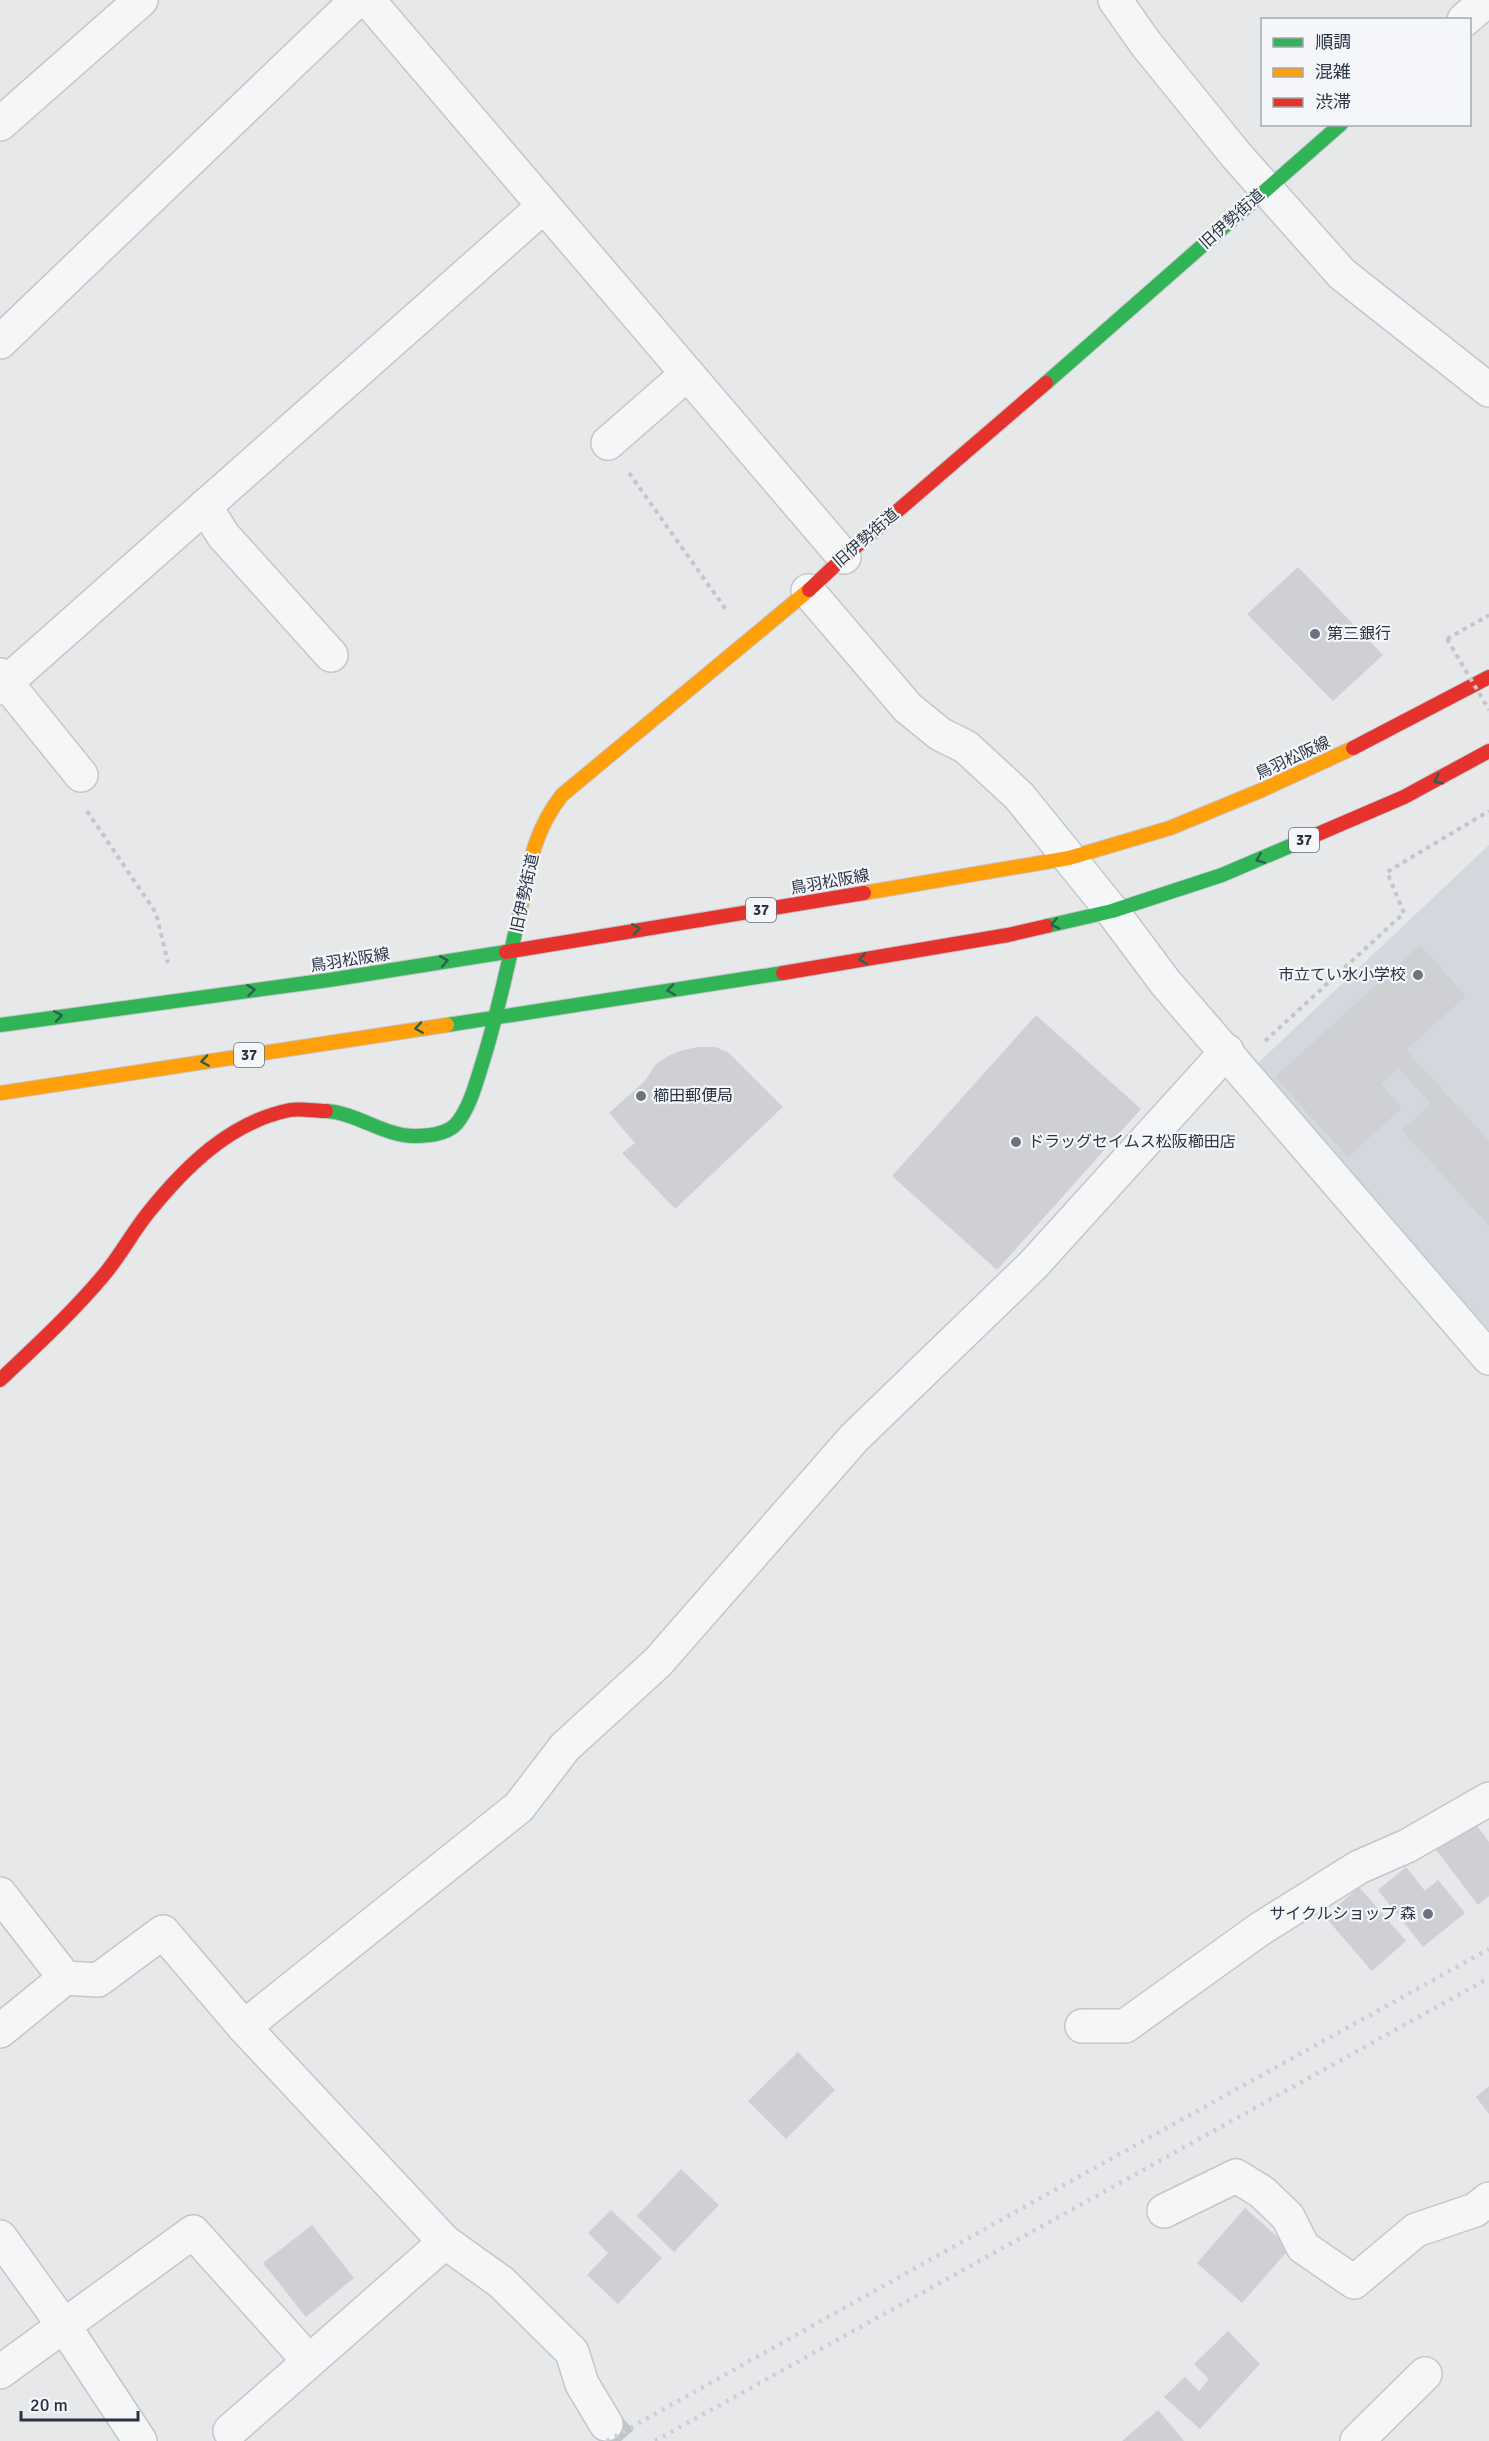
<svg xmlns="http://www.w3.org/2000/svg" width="1489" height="2441" viewBox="0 0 1489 2441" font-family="Signika,'Noto Sans JP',sans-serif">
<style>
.built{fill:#d4d7dd}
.building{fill:#ced0d3}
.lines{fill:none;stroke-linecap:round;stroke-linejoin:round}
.street-tunnel{stroke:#c1c4c9;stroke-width:33;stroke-dasharray:33 16;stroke-linecap:butt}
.street-casing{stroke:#c4c6c8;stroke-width:36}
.fast-casing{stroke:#c4c6c8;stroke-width:16}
.slow-casing{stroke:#c4c6c8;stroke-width:16}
.jam-casing{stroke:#c4c6c8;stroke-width:16}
.path{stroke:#c5c6ca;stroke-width:4;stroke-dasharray:4.5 4.5;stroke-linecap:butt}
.street{stroke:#f5f6f7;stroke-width:33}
.fast{stroke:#30b455;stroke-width:14}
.slow{stroke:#ff9f0a;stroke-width:14}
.jam{stroke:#e5322d;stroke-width:14}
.rail{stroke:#cecfd2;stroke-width:4.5;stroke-dasharray:3 6;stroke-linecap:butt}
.path-bridge{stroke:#c5c6ca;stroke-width:4;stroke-dasharray:4.5 4.5;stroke-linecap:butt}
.oneway{stroke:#2d614b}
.poi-dot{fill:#6c737f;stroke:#f4f6f9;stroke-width:2}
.labels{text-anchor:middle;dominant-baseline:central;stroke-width:4.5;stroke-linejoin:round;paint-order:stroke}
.shield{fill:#f4f6f9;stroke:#676e7b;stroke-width:1.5}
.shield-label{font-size:15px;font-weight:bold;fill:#2b3445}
.street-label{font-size:16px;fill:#2b3445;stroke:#f4f6f9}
.poi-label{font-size:16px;fill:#2b3445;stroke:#f4f6f9;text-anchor:start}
</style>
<rect width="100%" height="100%" fill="#e6e8ea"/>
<polygon class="built" points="1489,845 1489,1330 1257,1064"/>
<g class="building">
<polygon points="1298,567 1383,655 1333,701 1247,614"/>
<polygon points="1420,945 1466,996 1406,1050 1489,1141 1489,1226 1402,1130 1431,1104 1398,1068 1381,1084 1402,1108 1348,1157 1275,1077"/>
<polygon points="1036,1015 1141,1109 997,1270 892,1176"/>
<polygon points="698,1047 715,1047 728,1052 783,1107 675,1209 622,1153 635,1143 609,1113 645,1081 655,1065 668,1056 683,1050"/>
<polygon points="1471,1818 1489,1842 1489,1896 1478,1905 1434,1847"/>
<polygon points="1406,1867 1425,1891 1438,1880 1465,1913 1423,1947 1378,1890"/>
<polygon points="1359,1887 1406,1941 1372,1971 1325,1917"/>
<polygon points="798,2052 835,2090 786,2139 748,2101"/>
<polygon points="1489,2086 1489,2114 1476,2097"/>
<polygon points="681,2169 719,2205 674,2252 637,2216"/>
<polygon points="1245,2208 1290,2248 1242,2303 1197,2263"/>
<polygon points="611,2210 662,2258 618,2304 587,2275 608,2253 588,2233"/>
<polygon points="312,2225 354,2278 306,2317 263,2263"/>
<polygon points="1228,2331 1260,2364 1200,2429 1164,2397 1185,2377 1199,2391 1209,2379 1194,2364"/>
<polygon points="1158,2410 1184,2441 1122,2441"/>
</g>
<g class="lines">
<polyline class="street-tunnel" points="606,2424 621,2441"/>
<defs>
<g id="street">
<polyline points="368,0 844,557"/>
<polyline points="1115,0 1146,44 1236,155 1342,274 1489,390"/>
<polyline points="1464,20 1487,0"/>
<polyline points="0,124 141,0"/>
<polyline points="0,342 357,0"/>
<polyline points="608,443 687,374"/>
<polyline points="205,506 223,535 331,655"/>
<polyline points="808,591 908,708 940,734 966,747 1019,796 1112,911 1165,982 1489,1358"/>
<polyline points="0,675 81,775"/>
<polyline points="0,688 544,206"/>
<polyline points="0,1894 65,1978"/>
<polyline points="1082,2026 1125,2026 1260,1929 1359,1867 1407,1846 1489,1799"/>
<polyline points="244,2027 519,1807 565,1747 658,1662 854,1438 1033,1265 1227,1051"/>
<polyline points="0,2031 65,1978 98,1980 163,1932 244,2027 445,2242 501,2282 572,2352 582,2384 606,2424"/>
<polyline points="1164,2211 1236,2176 1262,2192 1288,2217 1303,2247 1354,2282 1416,2230 1475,2210 1489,2199"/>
<polyline points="0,2237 64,2326 140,2441"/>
<polyline points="0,2372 193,2232 309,2361"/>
<polyline points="230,2431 445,2242"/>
<polyline points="1357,2441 1425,2374"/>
</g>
<g id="fast">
<polyline points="1046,383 1341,124"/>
<polyline points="1047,926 1112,911 1222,875 1297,843"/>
<polyline points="0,1025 329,980 506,952"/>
<polyline points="447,1025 783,973"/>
<path d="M326,1111c31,2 58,25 88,25 13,0 34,-2 43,-13 13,-16 19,-40 25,-59 16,-50 26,-101 38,-152"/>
</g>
<g id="slow">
<polyline points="864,893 1069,858 1170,828 1262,790 1353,748"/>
<path d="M520,912c9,-45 13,-80 42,-117l247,-205"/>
<polyline points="0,1093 447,1025"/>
</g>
<g id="jam">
<polyline points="809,590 844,557 1046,383"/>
<polyline points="1353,748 1489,677"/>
<polyline points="1297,843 1404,797 1489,751"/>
<polyline points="506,952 864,893"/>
<polyline points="783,973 1008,935 1047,926"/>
<path d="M0,1380c36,-34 71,-66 103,-104 17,-20 29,-43 45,-63 37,-46 82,-91 142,-103 11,-2 25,1 36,1"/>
</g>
</defs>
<use href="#street" class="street-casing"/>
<use href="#fast" class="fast-casing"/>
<use href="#slow" class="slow-casing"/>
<use href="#jam" class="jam-casing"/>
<g class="path">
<polyline points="629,473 727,611"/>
<polyline points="1447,639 1489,615"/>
<polyline points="87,811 156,913 168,963"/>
<polyline points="1265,1041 1404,913 1387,872 1489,811"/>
</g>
<use href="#street" class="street"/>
<use href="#fast" class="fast"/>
<use href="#slow" class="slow"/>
<use href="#jam" class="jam"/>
<g class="rail">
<polyline points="607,2441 1026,2206 1489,1949"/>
<polyline points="655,2441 1489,1978"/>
</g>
<polyline class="path-bridge" points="1447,639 1489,710"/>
</g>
<defs><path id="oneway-chevron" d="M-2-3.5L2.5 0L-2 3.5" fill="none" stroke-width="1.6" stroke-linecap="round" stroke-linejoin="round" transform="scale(1.5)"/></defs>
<g class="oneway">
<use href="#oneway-chevron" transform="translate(1438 780) rotate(153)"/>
<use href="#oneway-chevron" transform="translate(1260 859) rotate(157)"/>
<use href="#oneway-chevron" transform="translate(1055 924) rotate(167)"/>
<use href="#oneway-chevron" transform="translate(636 929) rotate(-9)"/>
<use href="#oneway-chevron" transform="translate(863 959) rotate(170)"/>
<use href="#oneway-chevron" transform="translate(444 961) rotate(-10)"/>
<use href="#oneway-chevron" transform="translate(251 990) rotate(-7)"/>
<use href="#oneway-chevron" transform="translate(671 990) rotate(172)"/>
<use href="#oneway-chevron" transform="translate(58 1016) rotate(-9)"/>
<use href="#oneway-chevron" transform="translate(419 1028) rotate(171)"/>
<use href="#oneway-chevron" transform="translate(205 1061) rotate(171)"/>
</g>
<g class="poi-dot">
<circle cx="1315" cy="634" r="6"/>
<circle cx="1418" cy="975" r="6"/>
<circle cx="641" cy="1096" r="6"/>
<circle cx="1016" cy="1142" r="6"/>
<circle cx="1428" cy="1914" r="6"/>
</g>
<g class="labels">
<g class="shield">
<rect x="1289" y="828" width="30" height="24" rx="4.5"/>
<rect x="746" y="898" width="30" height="24" rx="4.5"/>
<rect x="234" y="1043" width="30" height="24" rx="4.5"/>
</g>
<g class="shield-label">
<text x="1304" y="840">37</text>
<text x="761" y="910">37</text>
<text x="249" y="1055">37</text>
</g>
<g class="street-label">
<text transform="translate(1232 219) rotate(-42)">旧伊勢街道</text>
<text transform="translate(866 538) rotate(-41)">旧伊勢街道</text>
<text transform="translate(1293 758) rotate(-25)">鳥羽松阪線</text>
<text transform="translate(830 882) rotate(-10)">鳥羽松阪線</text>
<text transform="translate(525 893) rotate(-78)">旧伊勢街道</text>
<text transform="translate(350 960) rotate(-9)">鳥羽松阪線</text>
</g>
<g class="poi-label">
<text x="1327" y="634">第三銀行</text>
<text x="1406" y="975" text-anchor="end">市立てい水小学校</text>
<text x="653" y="1096">櫛田郵便局</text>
<text x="1028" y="1142">ドラッグセイムス松阪櫛田店</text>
<text x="1416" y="1914" text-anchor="end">サイクルショップ 森</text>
</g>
</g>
<rect x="1261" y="18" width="210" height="108" fill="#f4f6f9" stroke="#a4a8b1" stroke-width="1.5"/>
<rect x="1273" y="38" width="30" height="9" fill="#30b455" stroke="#a4a8b1" stroke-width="1.5"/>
<text x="1315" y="48" font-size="18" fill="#2b3445">順調</text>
<rect x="1273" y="68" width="30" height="9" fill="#ff9f0a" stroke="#a4a8b1" stroke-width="1.5"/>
<text x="1315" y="78" font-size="18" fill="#2b3445">混雑</text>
<rect x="1273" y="98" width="30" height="9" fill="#e5322d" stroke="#a4a8b1" stroke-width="1.5"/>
<text x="1315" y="108" font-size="18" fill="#2b3445">渋滞</text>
<path d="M21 2411v9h117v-9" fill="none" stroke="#2b3445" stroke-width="3"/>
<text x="30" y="2411" font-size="18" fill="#2b3445" stroke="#f4f6f9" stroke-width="4.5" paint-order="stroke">20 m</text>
</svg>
